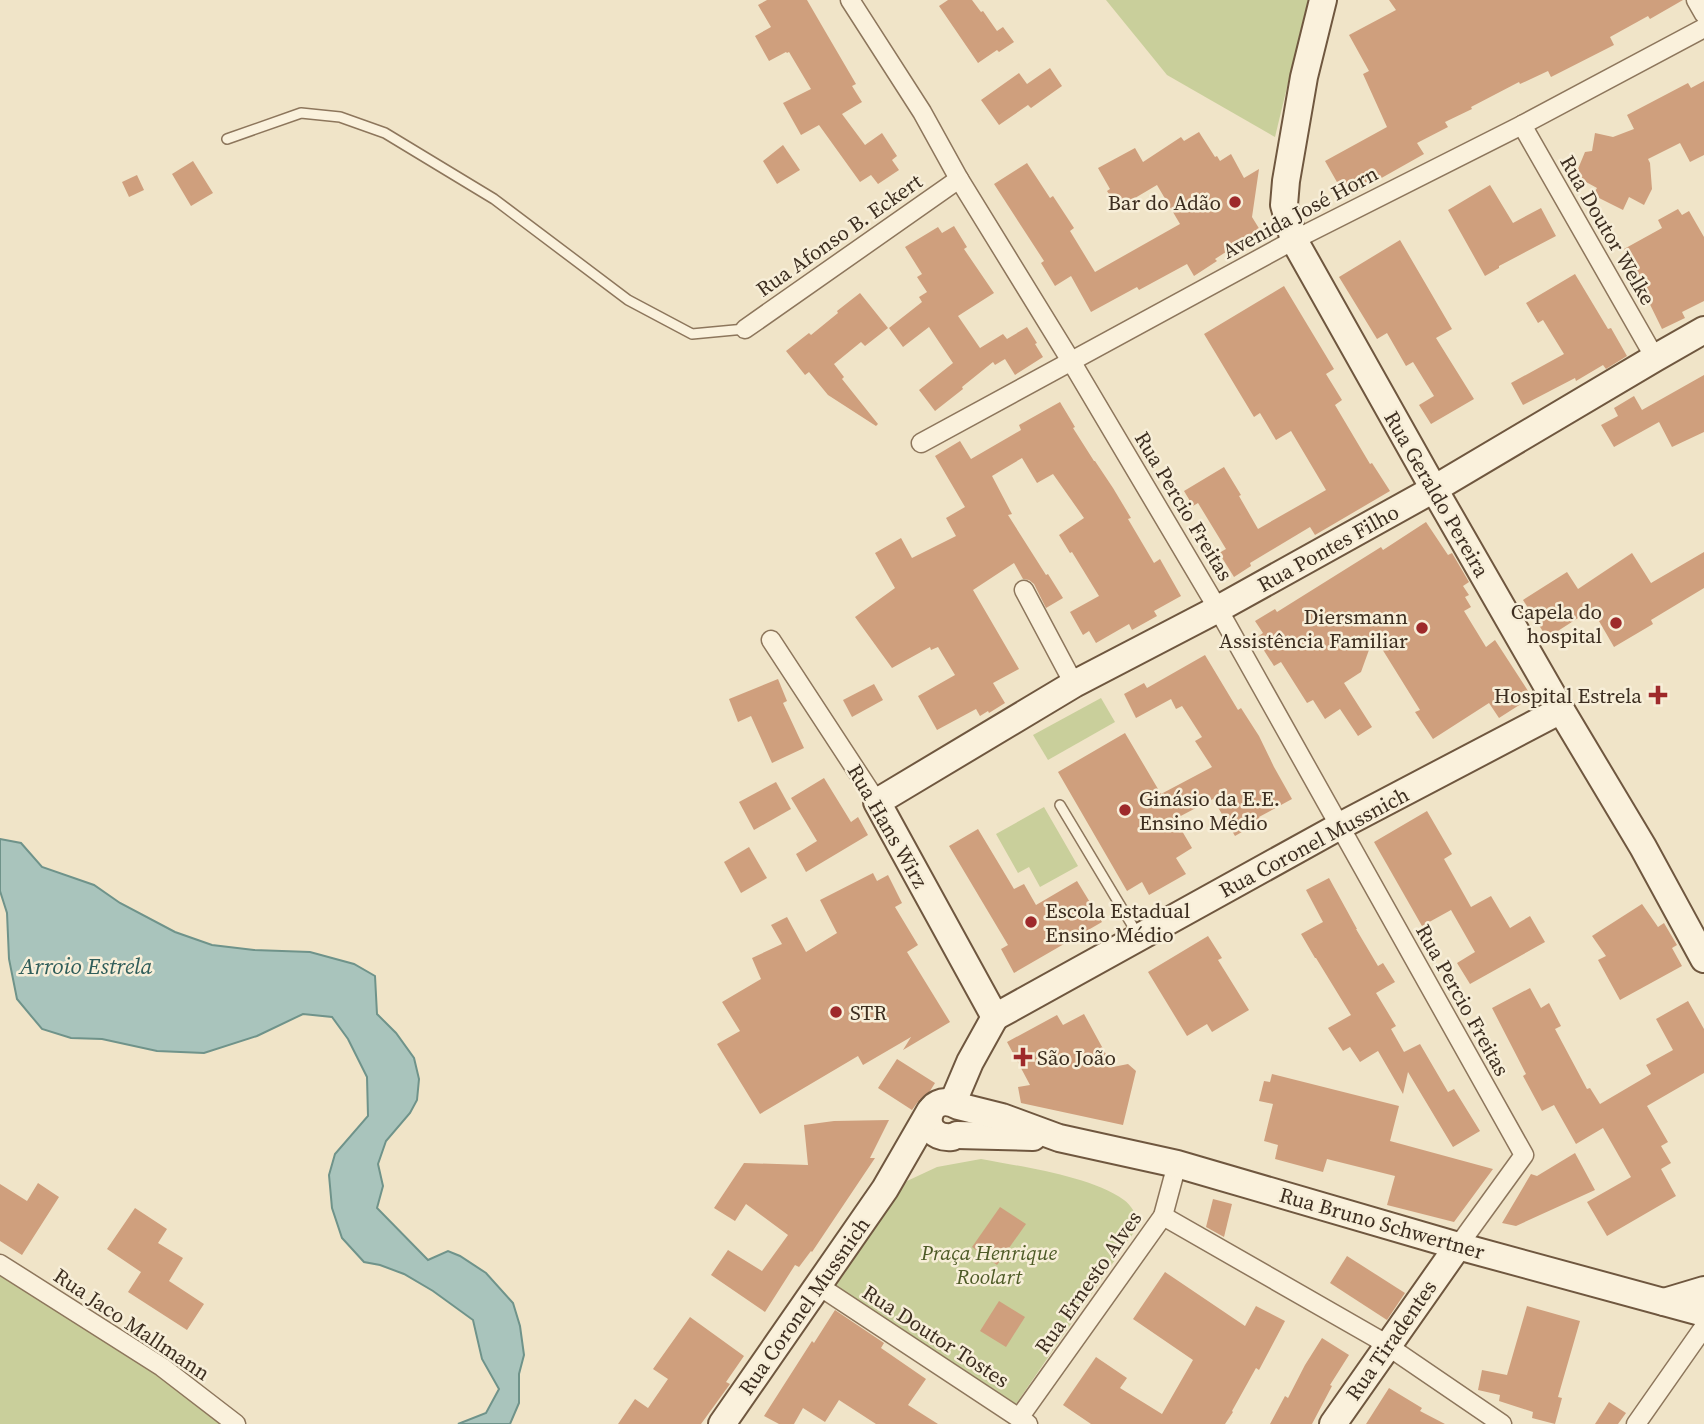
<svg xmlns="http://www.w3.org/2000/svg" width="1704" height="1424" viewBox="0 0 1704 1424" font-family="'Source Serif 4',serif">
<style>
.green{fill:#c9cf9b}
.water{fill:#a9c4bc;stroke:#6f938a;stroke-width:2}
.building{fill:#cf9f7d}
.lines{fill:none;stroke-linecap:round;stroke-linejoin:round}
.lane-casing{stroke:#8d765c;stroke-width:12}
.street-casing{stroke:#8d765c;stroke-width:21}
.secondary-casing{stroke:#6f573f;stroke-width:30}
.lane{stroke:#faf1dc;stroke-width:9}
.street{stroke:#faf1dc;stroke-width:18}
.secondary{stroke:#faf1dc;stroke-width:26}
.poi-dot{fill:#9e2a2b;stroke:#f7eed8;stroke-width:2.5}
.labels{text-anchor:middle;dominant-baseline:central;stroke-width:5;stroke-linejoin:round;paint-order:stroke}
.poi-label{font-size:21px;fill:#3d2e20;stroke:#f7eed8;text-anchor:end}
.street-label{font-size:21px;fill:#3d2e20;stroke:#f7eed8}
.park-label{font-size:21px;font-style:italic;fill:#4d5a26;stroke:#f7eed8}
.water-label{font-size:23px;font-style:italic;fill:#2f5d5a;stroke:#f7eed8}
</style>
<rect width="100%" height="100%" fill="#f0e4c8"/>
<g class="green">
<polygon points="1106,0 1308,0 1275,137 1167,75"/>
<polygon points="1101,698 1115,722 1048,760 1033,735"/>
<polygon points="1044,807 1078,866 1040,887 1029,867 1018,873 996,834"/>
<path d="M981,1159c42,8 109,17 143,41 7,5 12,15 17,22l-125,182 -180,-118 71,-105 30,-14z"/>
<polygon points="0,1267 236,1424 0,1424"/>
</g>
<polygon class="water" points="0,839 21,843 42,867 94,885 120,903 175,932 212,945 254,950 310,952 354,964 375,976 377,1014 396,1033 414,1058 419,1079 417,1100 410,1113 386,1141 378,1164 383,1186 377,1208 428,1260 448,1251 460,1256 486,1273 513,1303 520,1326 524,1355 519,1374 519,1403 510,1424 458,1424 486,1413 499,1389 482,1359 473,1320 433,1291 404,1274 380,1265 364,1262 342,1238 332,1208 329,1175 335,1154 368,1116 367,1077 348,1039 332,1017 303,1014 257,1036 204,1053 157,1051 102,1039 71,1038 42,1029 17,999 9,959 7,913 0,891"/>
<g class="building">
<polygon points="767,0 807,0 825,31 856,84 852,86 862,102 842,114 865,145 882,133 897,156 892,160 899,170 878,184 871,175 860,182 819,125 801,135 783,103 811,89 789,52 787,53 786,52 769,61 755,36 771,27 758,5"/>
<polygon points="948,0 972,0 981,12 983,11 997,31 1003,27 1014,42 999,52 997,50 978,63 939,6"/>
<polygon points="1389,0 1683,0 1650,19 1648,16 1610,37 1614,45 1551,77 1548,71 1520,84 1519,82 1471,107 1472,109 1445,122 1448,127 1417,143 1424,154 1346,198 1325,161 1387,127 1363,74 1369,71 1349,35 1396,10"/>
<polygon points="1050,68 1062,86 1031,108 1028,105 999,125 981,100 1019,73 1027,84"/>
<polygon points="1704,81 1704,155 1690,162 1680,143 1648,159 1650,163 1652,189 1644,205 1629,197 1623,210 1593,195 1597,188 1575,176 1585,152 1592,151 1595,133 1613,137 1634,129 1627,115 1688,83 1691,88"/>
<polygon points="1199,132 1215,157 1217,156 1220,161 1231,154 1244,178 1259,169 1252,217 1260,230 1215,259 1217,261 1194,276 1187,264 1139,290 1137,287 1091,312 1071,276 1055,286 1041,263 1044,261 994,184 1027,163 1050,198 1053,196 1074,228 1070,231 1095,272 1180,224 1157,185 1118,208 1107,191 1110,189 1098,168 1135,148 1143,162 1181,137 1184,141"/>
<polygon points="783,145 800,170 777,184 763,161"/>
<polygon points="193,161 213,193 191,206 172,174"/>
<polygon points="137,175 144,190 129,197 122,182"/>
<polygon points="1490,185 1513,223 1541,208 1556,236 1499,266 1499,268 1485,276 1448,210"/>
<polygon points="1678,209 1682,215 1689,211 1704,237 1704,301 1682,312 1685,318 1662,329 1638,280 1641,279 1624,249 1662,228 1658,220"/>
<polygon points="954,226 967,247 964,249 994,293 958,316 980,348 1003,334 1007,339 1027,327 1037,343 1035,344 1043,357 1015,375 1005,359 995,365 993,362 962,387 963,389 935,411 919,390 953,363 929,327 903,347 889,328 922,302 919,297 927,292 917,277 922,274 905,247 938,227 942,233"/>
<polygon points="1400,240 1452,329 1436,338 1474,399 1431,424 1419,405 1434,396 1413,362 1406,366 1387,333 1377,339 1339,277"/>
<polygon points="1575,274 1608,329 1611,328 1627,356 1606,369 1603,365 1576,381 1575,378 1523,405 1511,383 1564,354 1543,320 1538,323 1526,303"/>
<polygon points="1284,286 1334,369 1326,374 1342,400 1335,405 1370,464 1372,463 1390,491 1315,535 1310,527 1250,563 1251,566 1234,577 1219,553 1226,549 1198,503 1193,506 1184,491 1224,467 1241,495 1239,496 1258,529 1326,490 1291,431 1276,440 1260,413 1254,417 1204,334"/>
<polygon points="860,293 888,328 865,346 861,342 834,364 844,377 842,379 878,424 876,426 828,395 809,372 805,375 786,351 809,333 811,335 838,313 837,311"/>
<polygon points="1704,375 1704,432 1672,447 1659,422 1614,447 1601,425 1618,416 1614,408 1634,396 1642,410"/>
<polygon points="1060,402 1075,427 1073,428 1094,461 1095,461 1113,488 1131,518 1128,519 1154,563 1160,559 1181,596 1154,611 1157,616 1132,630 1129,624 1096,643 1089,631 1083,635 1070,612 1099,596 1072,552 1070,553 1059,535 1084,518 1053,474 1037,483 1022,458 992,476 1012,514 1008,515 1046,575 1048,574 1063,598 1046,608 1034,584 1029,580 1023,579 1014,563 973,590 1019,669 993,683 1005,703 989,713 988,711 980,716 976,709 937,730 918,696 955,675 938,647 931,650 930,647 892,668 855,617 895,588 875,553 901,538 912,558 956,536 946,518 965,507 935,456 960,441 971,459 1021,430 1019,425"/>
<polygon points="1426,522 1448,555 1452,553 1469,582 1463,586 1469,595 1465,597 1471,607 1464,611 1486,647 1495,640 1532,697 1499,718 1489,703 1433,739 1415,712 1420,710 1374,636 1361,672 1344,683 1372,727 1358,736 1340,709 1325,719 1313,700 1307,703 1281,662 1274,666 1256,638 1263,633 1255,621 1275,609 1277,612 1381,547 1383,550"/>
<polygon points="1704,552 1704,588 1651,620 1653,624 1614,647 1592,609 1547,638 1523,600 1567,572 1578,589 1632,553 1651,583"/>
<polygon points="1205,655 1238,710 1241,708 1259,736 1274,767 1292,799 1259,817 1261,821 1235,836 1213,799 1175,819 1192,848 1176,858 1186,874 1149,895 1142,882 1127,891 1058,772 1125,733 1161,794 1212,767 1195,741 1202,737 1182,706 1176,709 1171,699 1136,718 1124,694 1144,683 1147,688"/>
<polygon points="778,679 787,701 783,703 804,748 772,763 751,716 738,722 729,699"/>
<polygon points="874,684 883,700 852,717 843,700"/>
<polygon points="824,778 851,822 858,817 868,835 806,872 796,854 817,841 791,798"/>
<polygon points="776,782 791,809 754,830 739,802"/>
<polygon points="1427,811 1452,854 1444,859 1471,907 1491,896 1510,928 1530,916 1545,942 1470,984 1457,963 1475,952 1451,910 1422,926 1374,842"/>
<polygon points="978,829 1014,889 1024,884 1036,905 1077,881 1102,922 1014,973 1001,949 1008,945 949,846"/>
<polygon points="749,847 767,878 741,893 724,862"/>
<polygon points="873,873 877,881 888,875 902,903 895,907 918,945 907,952 950,1022 903,1050 911,1037 863,1065 858,1056 760,1114 717,1044 740,1031 722,1002 761,979 752,958 782,944 771,925 787,917 806,952 837,933 820,900"/>
<polygon points="1329,878 1357,929 1356,929 1378,966 1383,963 1395,982 1376,993 1396,1026 1391,1029 1404,1052 1420,1044 1448,1092 1454,1089 1480,1131 1453,1147 1408,1072 1403,1094 1378,1051 1360,1062 1350,1047 1343,1051 1328,1028 1351,1015 1316,958 1315,958 1301,934 1323,922 1306,890"/>
<polygon points="1642,904 1658,927 1664,923 1677,945 1672,948 1682,966 1620,1000 1598,960 1606,956 1592,936"/>
<polygon points="1208,936 1222,958 1218,960 1249,1010 1212,1032 1207,1024 1187,1036 1148,972"/>
<polygon points="1530,988 1541,1008 1549,1003 1561,1026 1555,1029 1587,1089 1590,1088 1600,1104 1651,1074 1646,1065 1673,1050 1656,1019 1688,1001 1704,1029 1704,1073 1647,1106 1668,1142 1661,1146 1671,1163 1661,1169 1676,1196 1607,1236 1587,1202 1631,1177 1603,1128 1576,1144 1554,1105 1542,1111 1523,1076 1526,1074 1492,1008"/>
<polygon points="1084,1014 1113,1067 1128,1064 1136,1071 1123,1125 1021,1103 1018,1087 1030,1085 1007,1042 1057,1015 1063,1025"/>
<polygon points="897,1059 935,1083 930,1091 917,1103 912,1110 878,1088"/>
<polygon points="1272,1074 1399,1106 1390,1141 1493,1169 1454,1222 1387,1205 1395,1176 1327,1159 1323,1172 1275,1159 1278,1145 1264,1141 1273,1104 1259,1101 1264,1081 1270,1082"/>
<polygon points="889,1120 870,1158 875,1158 812,1252 811,1251 799,1267 795,1265 765,1312 711,1275 728,1250 762,1271 788,1235 746,1204 735,1221 714,1208 744,1163 808,1165 804,1125 834,1121"/>
<polygon points="1575,1153 1595,1190 1516,1226 1502,1223 1531,1174 1537,1176"/>
<polygon points="38,1183 59,1197 22,1255 0,1241 0,1184 27,1201"/>
<polygon points="1213,1199 1232,1204 1224,1237 1206,1227"/>
<polygon points="1000,1207 1026,1224 997,1265 972,1247"/>
<polygon points="135,1208 167,1229 158,1243 183,1258 169,1281 204,1304 187,1330 128,1292 141,1272 107,1249"/>
<polygon points="1347,1256 1405,1293 1387,1320 1330,1283"/>
<polygon points="1165,1272 1245,1326 1256,1306 1285,1321 1259,1370 1256,1368 1232,1411 1233,1412 1225,1424 1091,1424 1063,1405 1096,1357 1127,1378 1120,1388 1162,1414 1193,1360 1133,1319"/>
<polygon points="999,1301 1025,1317 1006,1347 980,1331"/>
<polygon points="1527,1306 1580,1321 1558,1397 1562,1398 1555,1424 1532,1418 1533,1412 1499,1401 1500,1395 1478,1390 1482,1370 1507,1375"/>
<polygon points="835,1310 884,1343 881,1348 926,1379 908,1405 938,1424 876,1424 839,1400 825,1422 803,1408 794,1424 779,1424 764,1416 812,1341 814,1343"/>
<polygon points="690,1317 744,1356 726,1382 730,1384 701,1424 618,1424 635,1399 648,1408 668,1379 653,1369"/>
<polygon points="1322,1338 1349,1355 1330,1385 1332,1386 1312,1424 1270,1424 1285,1396 1288,1398 1305,1365"/>
<polygon points="1389,1388 1422,1408 1420,1411 1445,1424 1366,1424"/>
<polygon points="1609,1402 1626,1413 1618,1424 1595,1424"/>
</g>
<g class="lines">
<defs>
<g id="lane">
<polyline points="227,139 301,113 340,117 385,133 494,199 628,300 692,334 745,329"/>
<polyline points="1060,805 1138,935"/>
</g>
<g id="street">
<polyline points="850,0 922,112 959,179 1071,361 1218,609 1524,1155 1458,1246"/>
<polyline points="1696,0 1704,14"/>
<polyline points="1522,125 1655,358"/>
<polyline points="745,329 959,179"/>
<polyline points="921,443 1294,240 1522,125 1704,28"/>
<polyline points="1024,590 1074,684"/>
<polyline points="771,640 877,802"/>
<polyline points="1163,1216 1376,1338 1502,1424"/>
<polyline points="0,1264 162,1367 236,1424"/>
<polyline points="819,1286 1028,1424"/>
<polyline points="1019,1418 1163,1216 1177,1164"/>
<polyline points="1636,1424 1704,1327"/>
</g>
<g id="secondary">
<polyline points="1323,0 1304,77 1286,181 1284,205 1294,240 1434,489 1561,710 1643,847 1704,959"/>
<polyline points="995,1017 877,802 1074,684 1218,609 1434,489 1655,358 1704,330"/>
<polyline points="995,1017 1340,826 1561,710"/>
<polyline points="953,1102 970,1062 995,1017"/>
<polyline points="957,1135 1033,1137"/>
<path d="M952,1137c-37,3 -26,-49 6,-31l44,11 57,21 118,26 281,82 246,67"/>
<polyline points="1664,1302 1704,1290"/>
<polyline points="722,1424 885,1189 930,1111"/>
<polyline points="1333,1424 1458,1246"/>
</g>
</defs>
<use href="#lane" class="lane-casing"/>
<use href="#street" class="street-casing"/>
<use href="#secondary" class="secondary-casing"/>
<use href="#lane" class="lane"/>
<use href="#street" class="street"/>
<use href="#secondary" class="secondary"/>
</g>
<g class="poi-dot">
<circle cx="1235" cy="202" r="7"/>
<circle cx="1616" cy="623" r="7"/>
<circle cx="1422" cy="628" r="7"/>
<path d="M1654.5 684.5h7v7h7v7h-7v7h-7v-7h-7v-7h7z"/>
<circle cx="1125" cy="810" r="7"/>
<circle cx="1031" cy="922" r="7"/>
<circle cx="836" cy="1012" r="7"/>
<path d="M1019.5 1046.5h7v7h7v7h-7v7h-7v-7h-7v-7h7z"/>
</g>
<g class="labels">
<g class="poi-label">
<text x="1221" y="202">Bar do Adão</text>
<text x="1602" y="611">Capela do<tspan x="1602" dy="24">hospital</tspan></text>
<text x="1408" y="616">Diersmann<tspan x="1408" dy="24">Assistência Familiar</tspan></text>
<text x="1642" y="695">Hospital Estrela</text>
<text x="1139" y="798" text-anchor="start">Ginásio da E.E.<tspan x="1139" dy="24">Ensino Médio</tspan></text>
<text x="1045" y="910" text-anchor="start">Escola Estadual<tspan x="1045" dy="24">Ensino Médio</tspan></text>
<text x="850" y="1012" text-anchor="start">STR</text>
<text x="1037" y="1057" text-anchor="start">São João</text>
</g>
<g class="street-label">
<text transform="translate(1300 212) rotate(-28)">Avenida José Horn</text>
<text transform="translate(1608 230) rotate(60)">Rua Doutor Welke</text>
<text transform="translate(839 235) rotate(-35)">Rua Afonso B. Eckert</text>
<text transform="translate(1437 494) rotate(60)">Rua Geraldo Pereira</text>
<text transform="translate(1184 506) rotate(59)">Rua Percio Freitas</text>
<text transform="translate(1328 548) rotate(-29)">Rua Pontes Filho</text>
<text transform="translate(888 826) rotate(60)">Rua Hans Wirz</text>
<text transform="translate(1314 842) rotate(-28)">Rua Coronel Mussnich</text>
<text transform="translate(1463 1000) rotate(61)">Rua Percio Freitas</text>
<text transform="translate(1382 1223) rotate(16)">Rua Bruno Schwertner</text>
<text transform="translate(1088 1282) rotate(-55)">Rua Ernesto Alves</text>
<text transform="translate(804 1306) rotate(-55)">Rua Coronel Mussnich</text>
<text transform="translate(132 1324) rotate(34)">Rua Jaco Mallmann</text>
<text transform="translate(936 1336) rotate(33)">Rua Doutor Tostes</text>
<text transform="translate(1391 1340) rotate(-55)">Rua Tiradentes</text>
</g>
<g class="park-label">
<text x="989" y="1252">Praça Henrique<tspan x="989" dy="24">Roolart</tspan></text>
</g>
<g class="water-label">
<text x="86" y="966">Arroio Estrela</text>
</g>
</g>
</svg>
